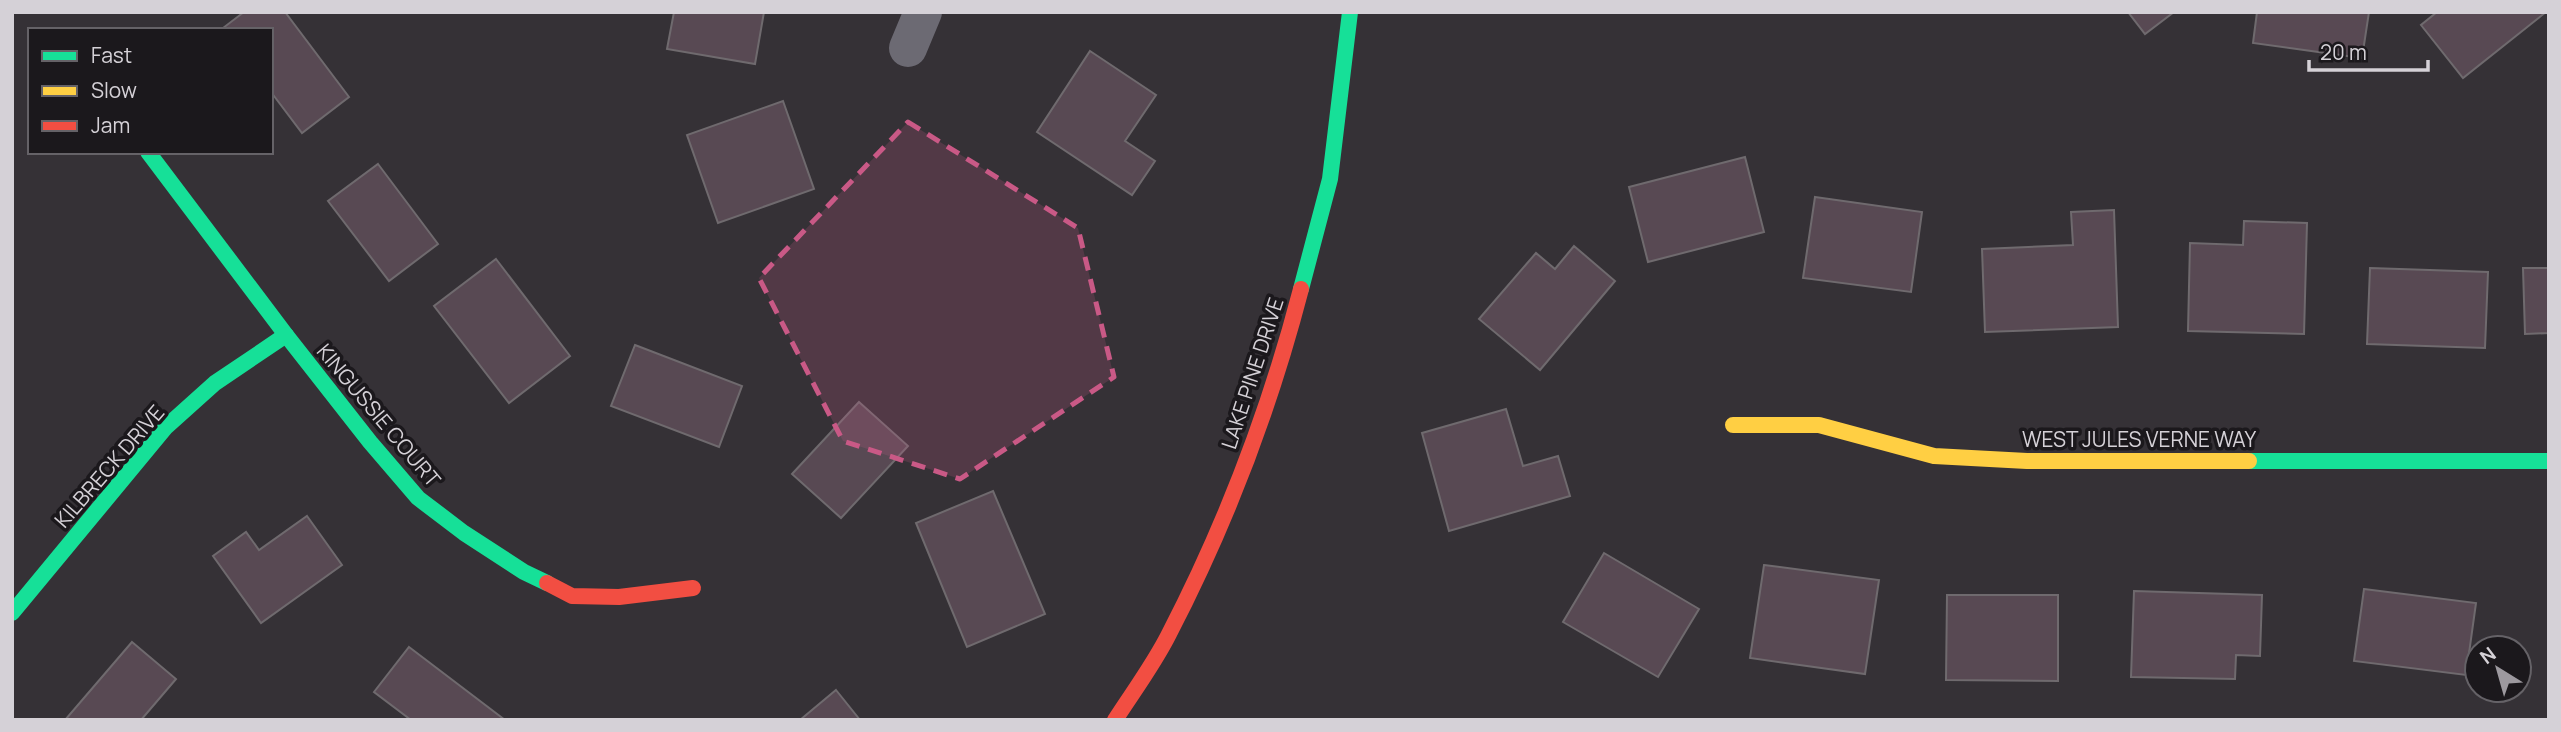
<svg xmlns="http://www.w3.org/2000/svg" width="2561" height="732" viewBox="0 0 2561 732" font-family="Manrope,sans-serif">
<style>
.building{fill:#584953;stroke:#6f6a6e;stroke-width:2}
.lines{fill:none;stroke-linecap:round;stroke-linejoin:round}
.street{stroke:#6c6a73;stroke-width:38}
.fast{stroke:#16e098;stroke-width:16}
.slow{stroke:#ffcf43;stroke-width:16}
.jam{stroke:#f24e42;stroke-width:16}
.marked{fill:#c95986;fill-opacity:0.2;stroke:#c95986;stroke-width:5;stroke-dasharray:14 9;stroke-linejoin:round}
.labels{text-anchor:middle;dominant-baseline:central;stroke-width:7;stroke-linejoin:round;paint-order:stroke}
.street-label{font-size:21px;fill:#d5d1d7;stroke:#1b181c}
</style>
<rect width="100%" height="100%" fill="#353136"/>
<g class="building">
<polygon points="244,12 285,12 349,97 302,133 271,92 271,30 223,28"/>
<polygon points="674,12 764,12 755,64 667,49"/>
<polygon points="2128,12 2174,12 2145,34"/>
<polygon points="2257,12 2369,12 2362,58 2253,43"/>
<polygon points="2437,12 2546,12 2463,78 2421,25"/>
<polygon points="1090,51 1156,95 1125,141 1155,161 1132,195 1037,132"/>
<polygon points="783,101 814,189 718,223 687,135"/>
<polygon points="1745,157 1764,232 1648,262 1629,187"/>
<polygon points="378,164 438,244 389,281 328,201"/>
<polygon points="1815,197 1922,212 1911,292 1803,278"/>
<polygon points="2114,210 2118,327 1985,332 1982,249 2073,245 2071,212"/>
<polygon points="2244,221 2307,223 2304,334 2188,331 2190,243 2243,245"/>
<polygon points="1574,246 1615,281 1540,370 1479,319 1536,253 1555,269"/>
<polygon points="496,259 570,356 509,403 434,306"/>
<polygon points="2370,268 2488,272 2485,348 2367,344"/>
<polygon points="2523,268 2549,268 2549,333 2525,334"/>
<polygon points="635,345 742,386 719,447 611,406"/>
<polygon points="859,402 908,446 841,518 792,474"/>
<polygon points="1506,409 1523,466 1558,456 1570,496 1449,531 1422,433"/>
<polygon points="993,491 1045,614 967,647 916,523"/>
<polygon points="307,516 342,565 261,623 213,556 246,532 259,550"/>
<polygon points="1604,553 1699,609 1658,677 1563,622"/>
<polygon points="1764,565 1879,580 1865,674 1750,658"/>
<polygon points="2364,589 2476,603 2466,675 2354,661"/>
<polygon points="2134,591 2262,595 2260,656 2236,655 2235,679 2131,677"/>
<polygon points="1947,595 2058,595 2058,681 1946,680"/>
<polygon points="132,642 176,679 141,720 65,720"/>
<polygon points="409,647 505,720 411,720 374,692"/>
<polygon points="836,690 860,720 800,720"/>
</g>
<g class="lines">
<polyline class="street" points="908,48 923,12"/>
<g class="fast">
<polyline points="148,152 286,335 370,442 418,498 464,533 524,572 547,583"/>
<polyline points="1301,289 1330,179 1350,12"/>
<polyline points="2249,461 2549,461"/>
<polyline points="12,613 166,427 215,383 286,335"/>
</g>
<polyline class="slow" points="1733,425 1819,425 1934,456 2027,461 2249,461"/>
<g class="jam">
<polyline points="547,583 572,596 619,597 693,588"/>
<path d="M1115,720c18,-28 39,-56 54,-86 57,-110 101,-226 132,-345"/>
</g>
</g>
<path class="marked" d="M908,122l170,106 36,149 -154,102 -117,-38 -84,-163z"/>
<g class="labels">
<g class="street-label">
<text transform="translate(1252 373) rotate(-72)">LAKE PINE DRIVE</text>
<text transform="translate(379 415) rotate(50)">KINGUSSIE COURT</text>
<text x="2139" y="439">WEST JULES VERNE WAY</text>
<text transform="translate(109 466) rotate(-49)">KILBRECK DRIVE</text>
</g>
</g>
<rect width="2561" height="732" fill="none" stroke="#d5d1d7" stroke-width="28"/>
<rect x="28" y="28" width="245" height="126" fill="#1b181c" stroke="#656267" stroke-width="2"/>
<rect x="42" y="51" width="35" height="10" fill="#16e098" stroke="#656267" stroke-width="2"/>
<text x="91" y="63" font-size="21" fill="#d5d1d7">Fast</text>
<rect x="42" y="86" width="35" height="10" fill="#ffcf43" stroke="#656267" stroke-width="2"/>
<text x="91" y="98" font-size="21" fill="#d5d1d7">Slow</text>
<rect x="42" y="121" width="35" height="10" fill="#f24e42" stroke="#656267" stroke-width="2"/>
<text x="91" y="133" font-size="21" fill="#d5d1d7">Jam</text>
<g transform="translate(2498 669) rotate(323)"><circle r="33" fill="#1b181c" stroke="#656267" stroke-width="2"/>
<path d="M0-5L12 26L0 18L-12 26Z" fill="#9d999f"/>
<text y="-10" font-size="19" font-weight="bold" text-anchor="middle" fill="#d5d1d7">N</text>
</g>
<path d="M2309 60v10h119v-10" fill="none" stroke="#d5d1d7" stroke-width="3.5"/>
<text x="2320" y="60" font-size="21" fill="#d5d1d7" stroke="#1b181c" stroke-width="5" paint-order="stroke">20 m</text>
</svg>
